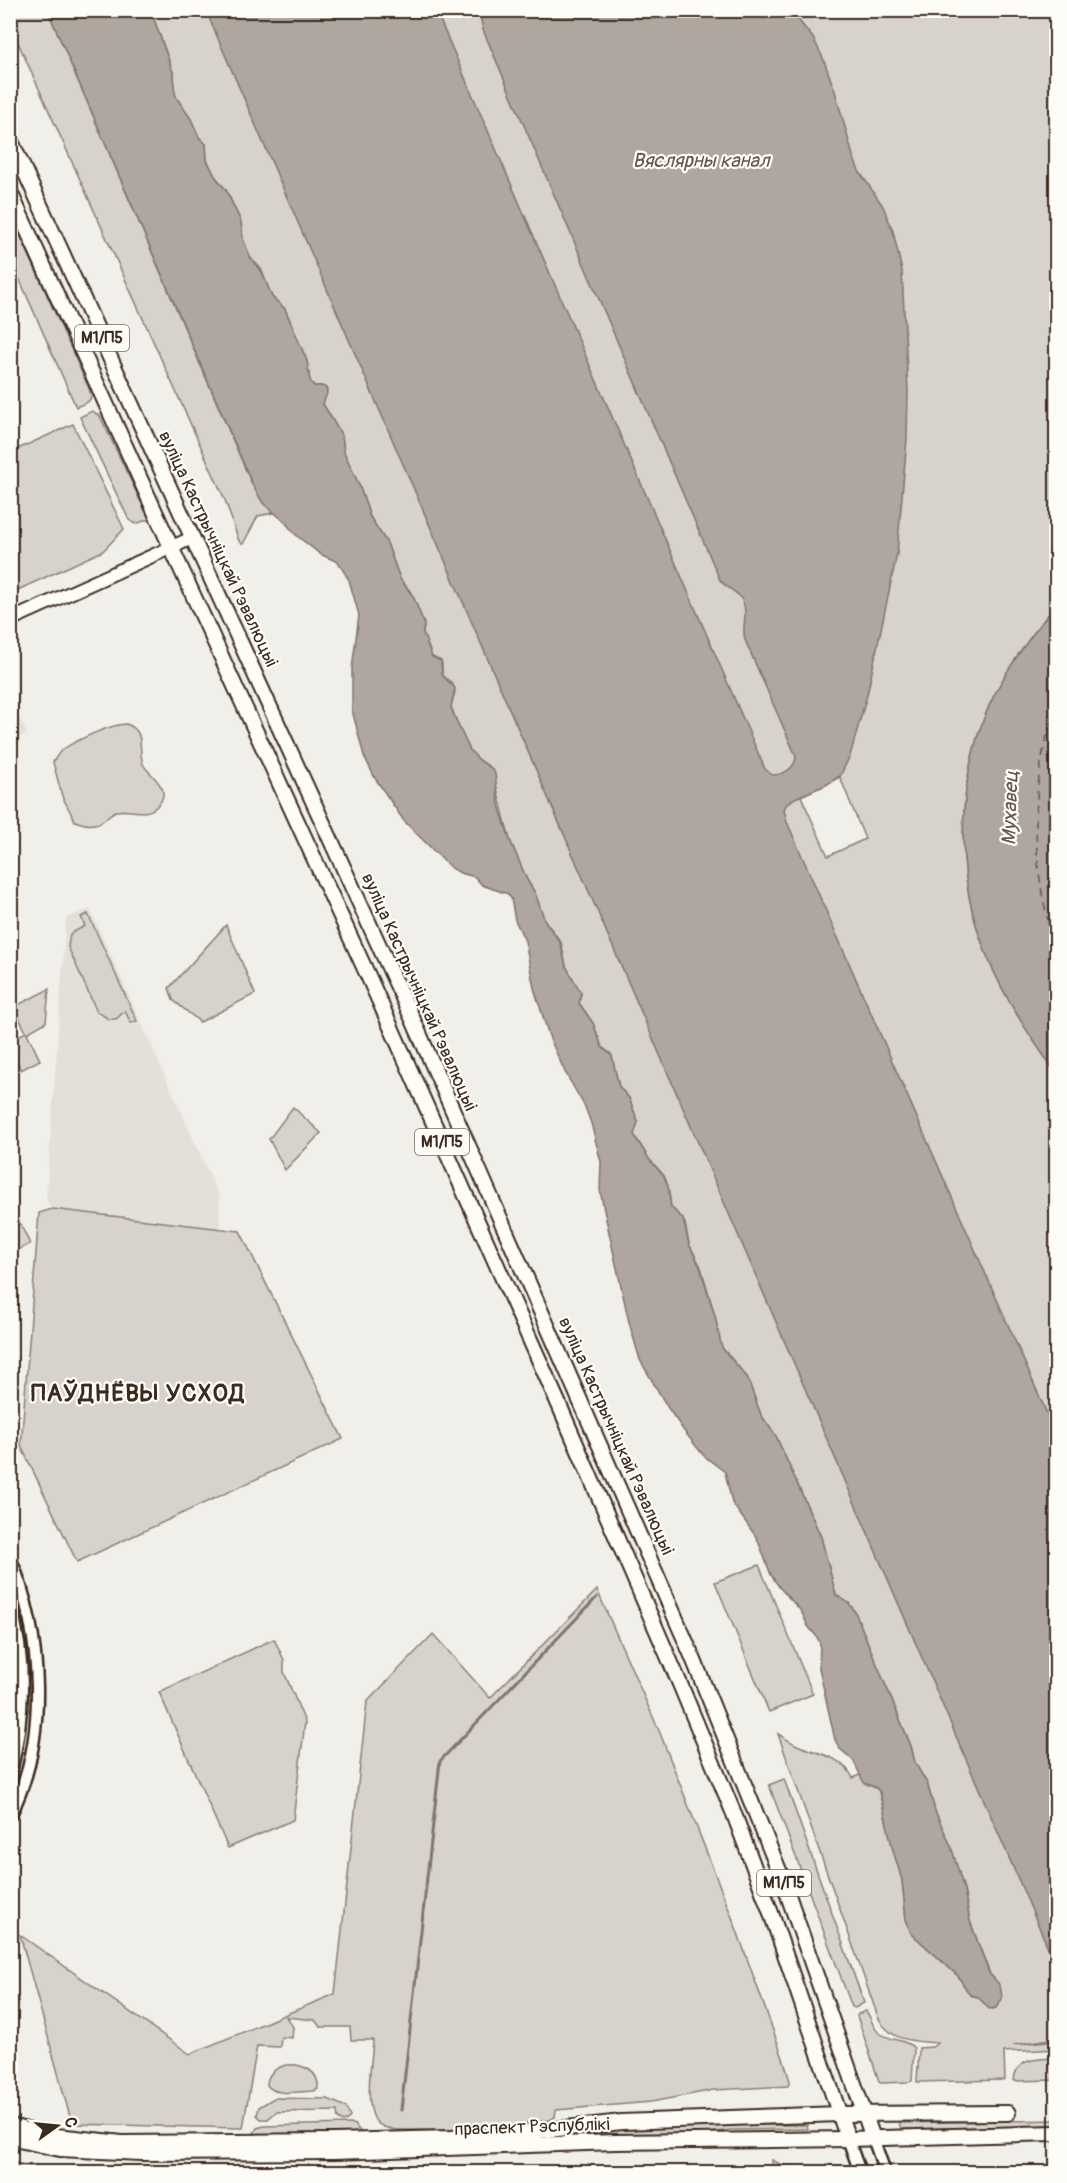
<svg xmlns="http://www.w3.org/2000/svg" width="1067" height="2183" viewBox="0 0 1067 2183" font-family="Pangolin,sans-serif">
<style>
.built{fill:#e3e0da}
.green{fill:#d7d2cc;stroke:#897e75;stroke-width:1.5;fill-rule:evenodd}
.water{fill:#aea69f;stroke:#80746b;stroke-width:1.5}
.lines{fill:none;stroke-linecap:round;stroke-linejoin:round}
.stream{stroke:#80746b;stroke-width:3}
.ferry{stroke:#63554b;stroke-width:1.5;stroke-dasharray:8 6;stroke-linecap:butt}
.tertiary-casing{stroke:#3b2a1e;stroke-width:15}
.secondary-casing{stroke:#3b2a1e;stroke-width:16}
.primary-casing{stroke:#3b2a1e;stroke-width:18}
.trunk-casing{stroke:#3b2a1e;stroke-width:18}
.tertiary{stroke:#fdfcf7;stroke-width:10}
.secondary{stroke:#fdfcf7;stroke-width:12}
.primary{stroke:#fdfcf7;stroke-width:14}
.trunk{stroke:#fdfcf7;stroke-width:14}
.labels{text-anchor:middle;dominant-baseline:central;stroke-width:4.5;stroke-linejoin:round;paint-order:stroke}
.shield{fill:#fdfcf7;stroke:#75695f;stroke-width:1.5}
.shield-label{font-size:16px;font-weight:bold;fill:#3b2a1e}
.street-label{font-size:18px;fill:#3b2a1e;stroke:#fdfcf7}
.water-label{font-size:20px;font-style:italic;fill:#63554b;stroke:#fdfcf7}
.district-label{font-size:24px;font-weight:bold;letter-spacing:1.5px;fill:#3b2a1e;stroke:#fdfcf7}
</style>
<rect width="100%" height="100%" fill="#f1efea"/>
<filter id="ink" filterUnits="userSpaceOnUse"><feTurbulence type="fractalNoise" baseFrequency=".0167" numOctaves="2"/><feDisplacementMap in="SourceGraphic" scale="12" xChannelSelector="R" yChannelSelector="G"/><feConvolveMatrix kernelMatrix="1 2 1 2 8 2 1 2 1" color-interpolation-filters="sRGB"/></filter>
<g filter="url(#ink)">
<g class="built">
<polygon points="10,698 27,734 11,742 10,742"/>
<polygon points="90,909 220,1198 220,1228 52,1209 46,1200 66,918"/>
</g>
<g class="green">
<polygon points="10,11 48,11 250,480 263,503 274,513 258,516 243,544 239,541 225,500 11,27"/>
<path d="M151,11h905v594c-21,25 -41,52 -57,81 -40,73 -46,170 -20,248 16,50 47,97 77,139v965l-43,7 43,-5v9l-52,3 1,28 -88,2 2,-34 13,-1 6,-4c-24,-2 -48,-1 -60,-26l-100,-283c5,3 11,7 17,10 21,10 47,11 58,34l7,-3 6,9 12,5 24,91 4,39 5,14 47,43 12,19 8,2 15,12 6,-4 -8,-28 -21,-56 -7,-35 -14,-43 -14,-32 -7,-25 -13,-23 -4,-17 -56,-134 -3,-5 -16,-12 -15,-58 -45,-101 -15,-21 -14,-38 -24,-28 -3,-5 -5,-28 -14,-49 -12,-23 -4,-21 -14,-16 -3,-20 -4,-11 -15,-17 -15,-24v-4l4,-9 -9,-24 -10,-11 -8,-33 -9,-7 -9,-24 -14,-20 2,-10 -15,-27 -5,-24 -16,-21 -10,-28 -8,-13 -17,-40 -18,-71 -19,-14 -7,-10 -15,-38 4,-16 -3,-8 -10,-8v-12l-10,-6 -9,-24 1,-6 -14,-36 -10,-12 -13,-36 -17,-26 -11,-32 -15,-33 -2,-16 -19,-32 4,-14 -5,-4h-8l-4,-5 -3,-20 -22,-52 -13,-12 -11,-28 -11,-12 -7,-18 -2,-17 -15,-32 -11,-14 -8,-16 -1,-16 -7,-7 -8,-18 -15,-22 -2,-10v-12zM840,777l25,62 -37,17 -27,-60z"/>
<polygon points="11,215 90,391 91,398 88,402 76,407 11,260"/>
<polygon points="92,411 100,416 149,519 136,524 129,520 80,417"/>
<polygon points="73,424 124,529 103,551 11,593 11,452"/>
<path d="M126,724c21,7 11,24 17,40 5,11 33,25 13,43 -11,10 -25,1 -40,4 -4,1 -7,5 -11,8 -9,8 -20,6 -30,2l-13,-25 -9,-34c3,-4 5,-9 9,-12 14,-10 47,-25 64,-26z"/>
<polygon points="88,914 137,1021 131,1023 125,1011 116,1019 109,1019 97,1012 68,947 70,934 85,926 81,917"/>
<polygon points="226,925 255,994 200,1022 173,1000 169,988"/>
<polygon points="49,989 46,1022 27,1033 40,1060 21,1070 11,1049 11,1040 26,1032 14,1007"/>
<polygon points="293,1107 321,1133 285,1170 269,1139"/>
<polygon points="52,1209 240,1231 343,1439 77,1562 21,1446 39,1213"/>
<polygon points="17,1217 30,1244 12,1253 11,1220"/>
<polygon points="759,1565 813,1694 769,1712 715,1582"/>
<path d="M597,1590l63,143 75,192 48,133 7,23 -2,5 -74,4 -63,12 -95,8 -1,7 -5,3 -68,10h-86c-8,-2 -17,-3 -21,-10 -11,-19 -3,-59 -2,-80h-22l-1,-13h-30l-5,-7 -29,-3 7,10 -1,11 -11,-1 -1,10 -23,-1 -14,82 -171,-4 -52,-189 170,119 145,-60 32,-292 66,-68 57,64z"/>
<polygon points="274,1639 284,1660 284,1672 305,1722 293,1820 228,1848 159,1692"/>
<polygon points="784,1779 864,2003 855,2008 852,2007 769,1785"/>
<path d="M866,2011c5,6 6,15 12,21 11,9 28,7 36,16l-2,33 -3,1 -28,1 -2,-2 -22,-65 1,-2z"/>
<path d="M1056,2058v22l-42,1c1,-24 25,-22 42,-23z"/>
<path d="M286,2065c16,-2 34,6 32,24l-4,2c-14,0 -39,6 -47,-6 0,-12 9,-17 19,-20z"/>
<polygon points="274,2098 328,2099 346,2107 350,2117 347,2120 343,2122 338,2119 337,2111 276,2112 268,2119 261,2119 257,2115 259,2107"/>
<polygon points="1056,2120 1056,2125 1037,2126 901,2129 899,2123"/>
<polygon points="351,2124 355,2125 362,2134 256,2137 254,2133 257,2128 264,2126"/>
<polygon points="694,2125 807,2125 808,2129 731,2130 685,2136 601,2136 543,2141 540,2139 541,2137 609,2129"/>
<polygon points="772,2160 790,2169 825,2168 827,2172 772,2172"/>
<polygon points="11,2162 56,2172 11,2172"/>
<polygon points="1056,2167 1056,2172 909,2172 909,2171"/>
</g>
<g class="water">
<polygon points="48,11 151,11 174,75 174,87 176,97 191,119 199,137 206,144 207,160 215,176 226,190 241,222 243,239 250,257 262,272 272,297 285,309 307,361 310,381 314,386 322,386 326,388 327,393 323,404 342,436 344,452 359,485 370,517 387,543 400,579 413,596 424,623 423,633 432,657 441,661 442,675 455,688 451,707 457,723 470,750 478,759 492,769 495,774 499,805 510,840 527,880 535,893 545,921 560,942 566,966 581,993 579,1003 593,1023 602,1047 612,1056 619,1087 629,1098 638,1122 634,1135 649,1159 664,1176 668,1186 671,1207 683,1219 689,1244 700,1267 715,1316 721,1344 723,1349 747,1377 761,1415 776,1436 821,1537 836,1595 849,1603 855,1612 911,1746 915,1763 927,1783 935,1811 951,1846 964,1890 970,1921 989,1973 998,1983 1001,1990 1002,1999 996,2008 989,2009 978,1997 970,1995 958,1976 911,1933 906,1919 902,1880 892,1847 880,1792 875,1787 864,1783 853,1760 840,1749 835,1740 819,1668 820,1644 817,1637 808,1626 801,1611 780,1588 771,1575 757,1538 732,1503 725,1472 704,1456 684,1431 668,1408 640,1360 629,1322 604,1210 600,1190 601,1162 591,1123 585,1107 565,1072 550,1039 534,988 525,941 515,920 511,898 508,894 482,885 475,877 460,873 450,867 404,821 375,778 364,756 352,710 352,669 359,615 349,580 338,562 320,554 296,535 284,521 263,503 254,488"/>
<path d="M206,11h230l329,758 7,6c11,0 24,-7 24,-19l-51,-116c-4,-14 4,-26 -3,-40 -5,-10 -16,-11 -22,-20l-237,-550 -4,-19h312l22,27 10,20 12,33 18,65 6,15 24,35 10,25 9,40 6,120 -1,47 -10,116 -30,141 -17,61 -10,20 -14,9 -31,13 -9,7 -2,5 3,12 269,612v532z"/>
<path d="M1056,605v468c-30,-42 -61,-89 -77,-139 -26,-78 -20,-175 20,-248 16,-29 36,-56 57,-81z"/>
</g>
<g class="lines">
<polyline class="stream" points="401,2110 440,1761 597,1597"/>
<path class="ferry" d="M1056,709c-28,69 -25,168 0,237"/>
<defs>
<g id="tertiary">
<path d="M10,1557c33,77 39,183 0,259"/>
<path d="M10,1602c17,59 15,114 0,174"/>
<polyline points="873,2138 885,2172"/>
<polyline points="848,2139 860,2172"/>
</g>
<polyline id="secondary" points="10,620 192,538"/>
<g id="primary">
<polyline points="10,2126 47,2135 122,2143 334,2141 451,2138 511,2134 622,2122 839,2114"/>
<polyline points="10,2138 60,2149 141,2153 335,2152 615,2142 848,2139"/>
</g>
<g id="trunk">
<polyline points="10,139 414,1022 693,1658 782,1878 873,2138"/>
<polyline points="10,192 171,547 370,980 560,1407 680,1684 734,1814 771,1913 848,2139 1056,2133"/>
<polyline points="839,2114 1008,2113"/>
</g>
</defs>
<use href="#tertiary" class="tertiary-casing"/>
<use href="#secondary" class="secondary-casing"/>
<use href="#primary" class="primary-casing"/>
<use href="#trunk" class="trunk-casing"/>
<use href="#tertiary" class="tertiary"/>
<use href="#secondary" class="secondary"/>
<use href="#primary" class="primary"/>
<use href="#trunk" class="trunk"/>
</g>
</g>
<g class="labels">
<g class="shield">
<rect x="75" y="325" width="54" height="26" rx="4.5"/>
<rect x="415" y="1129" width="54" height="26" rx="4.5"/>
<rect x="757" y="1870" width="54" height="26" rx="4.5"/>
</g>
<g class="shield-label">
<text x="102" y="338">М1/П5</text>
<text x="442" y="1142">М1/П5</text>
<text x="784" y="1883">М1/П5</text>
</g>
<g class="street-label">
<text transform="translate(218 549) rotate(65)">вуліца Кастрычніцкай Рэвалюцыі</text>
<text transform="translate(419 992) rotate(66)">вуліца Кастрычніцкай Рэвалюцыі</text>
<text transform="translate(616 1436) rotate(66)">вуліца Кастрычніцкай Рэвалюцыі</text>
<text transform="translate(532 2127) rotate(-2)">праспект Рэспублікі</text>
</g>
<g class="water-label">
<text x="701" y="160">Вяслярны канал</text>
<text transform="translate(1010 808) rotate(-88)">Мухавец</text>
</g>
<g class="district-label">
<text x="138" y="1393">ПАЎДНЁВЫ УСХОД</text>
</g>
</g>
<rect width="1067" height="2183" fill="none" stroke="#fdfcf7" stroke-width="36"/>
<rect x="18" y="18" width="1031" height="2147" fill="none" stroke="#3b2a1e" stroke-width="2" filter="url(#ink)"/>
<g transform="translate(57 2126) rotate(75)" stroke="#fdfcf7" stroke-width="4.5" paint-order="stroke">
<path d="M0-4.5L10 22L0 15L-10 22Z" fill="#3b2a1e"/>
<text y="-9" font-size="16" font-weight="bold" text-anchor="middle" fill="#3b2a1e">С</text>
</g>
</svg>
